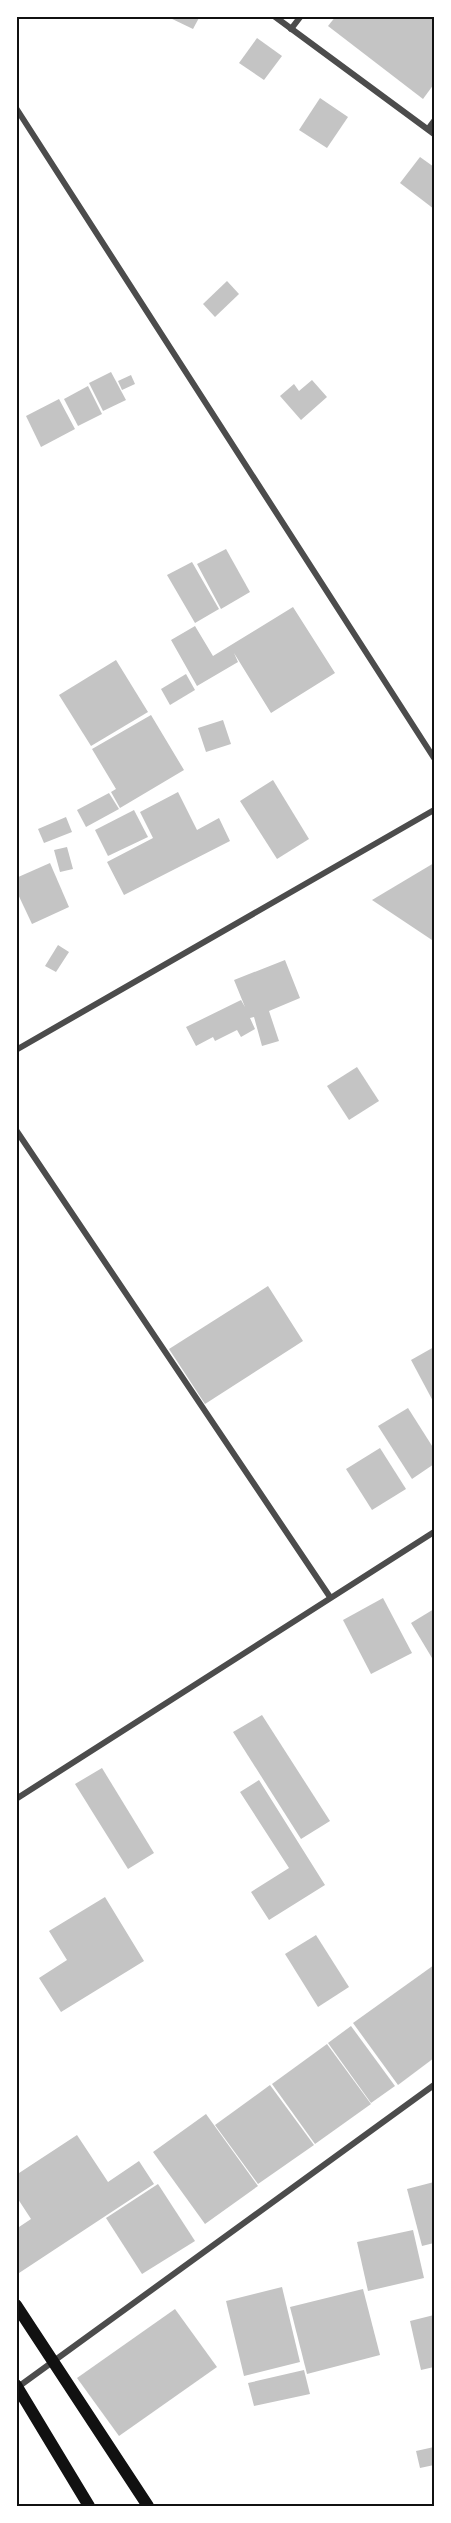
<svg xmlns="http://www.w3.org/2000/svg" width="451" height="2523" viewBox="0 0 451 2523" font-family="'Roboto Condensed',sans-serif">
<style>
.building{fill:#c4c4c4}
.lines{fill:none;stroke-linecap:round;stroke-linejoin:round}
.minor{stroke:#4c4c4c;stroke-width:6}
.secondary{stroke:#111;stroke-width:12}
.neatline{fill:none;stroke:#111;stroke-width:2}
</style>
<rect width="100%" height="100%" fill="#fff"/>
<g class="building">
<polygon points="166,16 200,16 193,29"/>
<polygon points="336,16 434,16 434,84 423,99 328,26"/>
<polygon points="257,38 282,56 264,80 239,63"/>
<polygon points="320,98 348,117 327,148 299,130"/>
<polygon points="420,157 434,167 434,209 400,183"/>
<polygon points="227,281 239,294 215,317 203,304"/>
<polygon points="111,372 126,400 103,411 89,383"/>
<polygon points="131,375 135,384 122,390 118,381"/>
<polygon points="312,380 327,397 301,420 280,396 294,384 299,391"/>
<polygon points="88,386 102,414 78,426 64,399"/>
<polygon points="59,399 75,429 41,447 26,416"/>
<polygon points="226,549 250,592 221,609 197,564"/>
<polygon points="192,562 219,609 195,623 167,575"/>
<polygon points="293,607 335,673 271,713 234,653 238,662 197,686 171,640 195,626 213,656"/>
<polygon points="116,660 148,712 91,746 59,695"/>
<polygon points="186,674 195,690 170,705 161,689"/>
<polygon points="151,715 184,770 120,808 111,792 116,789 92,749"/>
<polygon points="223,720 231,744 206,752 198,728"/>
<polygon points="273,780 309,839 277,859 240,801"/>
<polygon points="178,792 197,830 219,818 230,841 124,895 107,862 153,838 140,812"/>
<polygon points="109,793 119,809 86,827 77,810"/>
<polygon points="134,810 148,837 108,856 95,830"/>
<polygon points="66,817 72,832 44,843 38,829"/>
<polygon points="67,847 73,869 60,872 54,850"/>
<polygon points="50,863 69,907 32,924 16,890 16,878"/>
<polygon points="434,863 434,938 432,940 372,900"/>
<polygon points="58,945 69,952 56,972 45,966"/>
<polygon points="285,960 300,998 269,1011 279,1041 262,1046 254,1017 250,1018 255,1029 241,1037 237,1030 215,1041 213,1037 196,1046 186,1027 241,1000 245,1007 234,980"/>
<polygon points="357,1067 379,1101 349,1120 327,1086"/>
<polygon points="268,1286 303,1341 205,1404 169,1349"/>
<polygon points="434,1347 434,1403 411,1360"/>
<polygon points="408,1408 434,1449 434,1464 412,1479 378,1426"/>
<polygon points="380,1448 406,1489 372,1510 346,1469"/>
<polygon points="383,1598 412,1653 371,1674 343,1620"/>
<polygon points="434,1609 434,1656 432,1658 411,1623"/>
<polygon points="262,1715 330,1821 301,1839 233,1732"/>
<polygon points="102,1768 154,1853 128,1869 75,1784"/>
<polygon points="259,1780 325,1885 269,1920 251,1892 289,1868 240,1792"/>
<polygon points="105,1897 144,1961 61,2012 39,1978 67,1960 49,1931"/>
<polygon points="316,1935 349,1987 318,2007 285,1954"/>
<polygon points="434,1965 434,2058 398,2085 353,2023"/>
<polygon points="351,2026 395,2086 371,2103 328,2043"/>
<polygon points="327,2044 371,2104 315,2144 272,2084"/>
<polygon points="270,2085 314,2145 258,2184 215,2125"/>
<polygon points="206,2114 258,2186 205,2224 153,2152"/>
<polygon points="77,2135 108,2182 139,2161 154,2184 16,2275 16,2229 31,2219 16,2196 16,2175"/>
<polygon points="434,2182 434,2243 422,2246 407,2189"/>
<polygon points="158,2184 195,2241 142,2274 106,2218"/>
<polygon points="413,2230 424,2278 368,2291 357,2242"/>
<polygon points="282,2287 300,2362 244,2376 226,2301"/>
<polygon points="363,2289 380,2355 307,2374 290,2307"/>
<polygon points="175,2309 217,2367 119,2436 77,2378"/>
<polygon points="434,2315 434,2367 421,2370 410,2321"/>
<polygon points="304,2370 310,2394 254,2406 248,2383"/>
<polygon points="434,2447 434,2465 420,2468 416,2451"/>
</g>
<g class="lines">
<g class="minor">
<polyline points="274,16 434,134"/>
<polyline points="291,29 301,16"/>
<polyline points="16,108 434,758"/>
<polyline points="428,129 434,121"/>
<polyline points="16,1050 434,810"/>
<polyline points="16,1130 330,1597"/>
<polyline points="16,1799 434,1532"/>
<polyline points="18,2387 434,2085"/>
</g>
<g class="secondary">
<polyline points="16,2305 148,2506"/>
<polyline points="16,2385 89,2506"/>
</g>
</g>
<rect width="451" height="2523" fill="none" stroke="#ffffff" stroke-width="36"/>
<rect x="18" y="18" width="415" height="2487" class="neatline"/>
</svg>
